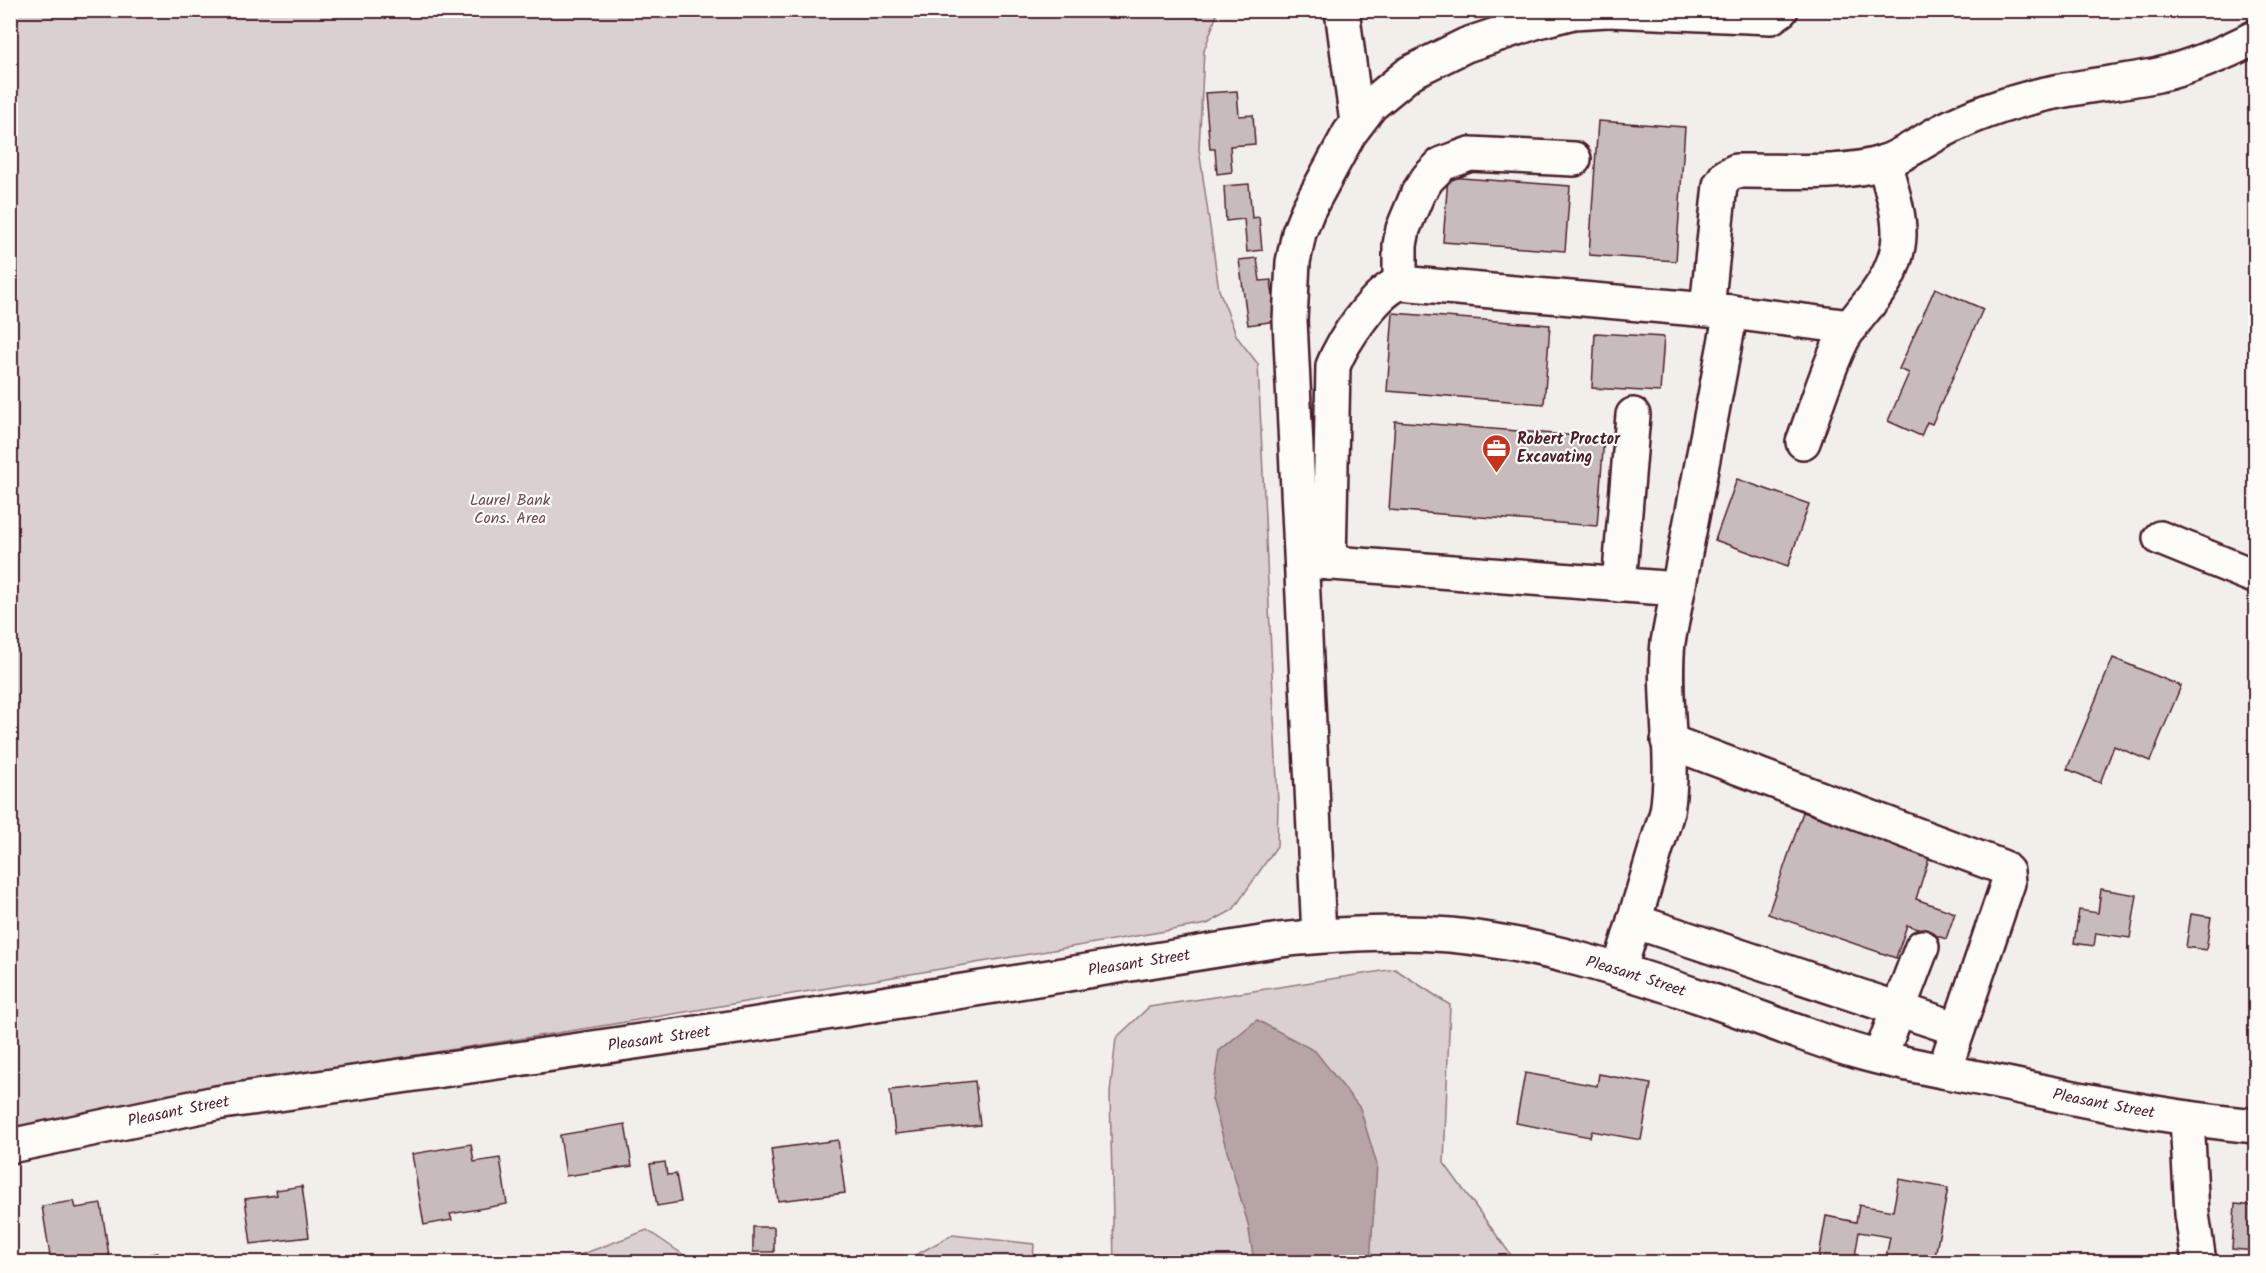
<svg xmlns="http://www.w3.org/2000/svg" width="2266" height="1273" viewBox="0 0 2266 1273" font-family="Kalam,sans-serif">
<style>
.green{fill:#d9d0cf;stroke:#92787d;stroke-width:1.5}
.water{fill:#b7a5a6;stroke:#8b6f75;stroke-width:1.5}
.building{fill:#c8bbbb;stroke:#4a1f2b;stroke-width:1.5}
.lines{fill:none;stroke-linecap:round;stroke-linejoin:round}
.minor-casing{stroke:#4a1f2b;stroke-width:38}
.minor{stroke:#fdfcf7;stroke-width:33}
.labels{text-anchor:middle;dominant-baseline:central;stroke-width:4.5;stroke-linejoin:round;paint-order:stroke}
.poi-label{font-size:16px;font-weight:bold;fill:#4a1f2b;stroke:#fdfcf7;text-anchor:start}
.park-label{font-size:16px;fill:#6e4b54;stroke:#fdfcf7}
.street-label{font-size:16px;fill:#4a1f2b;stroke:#fdfcf7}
</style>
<rect width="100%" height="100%" fill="#f2efeb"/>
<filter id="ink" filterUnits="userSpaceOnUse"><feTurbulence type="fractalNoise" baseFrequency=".0167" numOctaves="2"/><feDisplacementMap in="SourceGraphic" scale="12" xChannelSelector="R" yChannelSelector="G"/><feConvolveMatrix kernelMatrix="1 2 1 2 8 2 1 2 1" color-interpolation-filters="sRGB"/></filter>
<g filter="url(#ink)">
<g class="green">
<polygon points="10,11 1218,11 1204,51 1199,149 1219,290 1237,337 1258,364 1278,804 1277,846 1233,910 1207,924 614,1024 301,1073 11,1135"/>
<polygon points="1395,969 1450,1005 1444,1163 1516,1262 1114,1262 1110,1093 1116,1038 1149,1007"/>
<polygon points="647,1230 694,1262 561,1262"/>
<polygon points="952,1235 1034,1244 1033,1262 903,1262"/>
</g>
<polygon class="water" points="1257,1020 1315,1051 1360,1108 1377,1165 1370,1262 1254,1262 1248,1224 1212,1099 1219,1051"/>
<g class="building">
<polygon points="1237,91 1239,116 1253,115 1255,144 1230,146 1232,172 1217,174 1215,149 1210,149 1205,93"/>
<polygon points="1598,121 1685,127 1676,261 1589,255"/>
<polygon points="1448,177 1570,186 1565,251 1443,242"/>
<polygon points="1249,184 1252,218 1259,217 1262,250 1247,252 1244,219 1226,221 1224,186"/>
<polygon points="1257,258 1260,281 1271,280 1276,321 1248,325 1239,260"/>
<polygon points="1935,288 1983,309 1932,424 1927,422 1921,436 1888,421 1909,373 1899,369"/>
<polygon points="1393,313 1550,325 1544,404 1387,391"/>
<polygon points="1595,333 1664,337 1660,392 1592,388"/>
<polygon points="1395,421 1604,438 1597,526 1389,510"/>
<polygon points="1737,479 1809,504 1788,566 1715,540"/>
<polygon points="2113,658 2181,686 2150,761 2114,746 2100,783 2067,769"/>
<polygon points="1803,812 1930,855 1916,899 1955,913 1946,939 1907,925 1896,958 1768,914"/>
<polygon points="2101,889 2137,895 2130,938 2096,933 2094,946 2074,943 2079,910 2098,913"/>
<polygon points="2191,914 2211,917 2206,950 2186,947"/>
<polygon points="1525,1073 1597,1086 1599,1074 1651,1084 1641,1140 1592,1131 1590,1137 1516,1123"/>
<polygon points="975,1081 980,1125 895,1134 890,1090"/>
<polygon points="625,1124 632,1166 566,1176 560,1135"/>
<polygon points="838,1140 845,1193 778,1201 771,1149"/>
<polygon points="471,1144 474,1162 500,1158 507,1204 450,1214 452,1220 424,1225 412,1154"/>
<polygon points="665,1162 667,1175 676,1174 681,1202 657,1206 650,1164"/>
<polygon points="1899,1179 1948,1188 1934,1262 1885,1262 1890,1237 1859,1232 1854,1262 1818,1262 1826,1216 1856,1222 1859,1205 1893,1211"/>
<polygon points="302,1186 309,1237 251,1244 245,1199 277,1195 276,1190"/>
<polygon points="74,1201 76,1208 101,1204 110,1262 51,1262 42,1206"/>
<polygon points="2235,1204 2256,1206 2256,1251 2232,1249"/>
<rect x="753" y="1227" width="21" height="25"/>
<polygon points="157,1253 158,1258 172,1256 173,1262 137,1262 136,1257"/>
</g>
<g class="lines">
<defs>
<g id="minor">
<polyline points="1342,10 1357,123"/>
<polyline points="1609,10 1771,17 1781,10"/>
<polyline points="1400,283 1400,245 1403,229 1418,193 1428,178 1442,164 1470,154 1574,159"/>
<path d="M1707,309l13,-124 6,-9 10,-5c45,-1 104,5 146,-8 22,-7 43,-24 64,-34 29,-15 63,-26 95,-34 38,-9 78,-12 117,-20 34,-8 67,-22 98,-38"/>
<path d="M1803,442c13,-34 23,-70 39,-102 9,-16 22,-30 33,-44 37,-50 24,-80 9,-134"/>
<polyline points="2160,538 2256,577"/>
<polyline points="1306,561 1678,589"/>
<path d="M1329,563l4,-197c9,-24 43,-75 67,-83l331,29 120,15"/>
<polyline points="1619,585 1633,415"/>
<polyline points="1668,741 2002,867 2007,872 2008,883 1944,1071"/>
<polyline points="1634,921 1958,1029"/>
<polyline points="1319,936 1290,320 1293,262 1299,233 1308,210 1349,134 1371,105 1411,72 1466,45 1538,21 1573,12 1608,10"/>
<path d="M1619,971l48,-159c9,-56 -5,-113 1,-170l63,-330"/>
<polyline points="1880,1057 1922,947"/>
<polyline points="2187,1118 2192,1214 2199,1262"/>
<path id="s1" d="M10,1146l206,-43 535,-78 529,-85c56,-6 113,-10 170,-5 86,8 172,35 254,63 51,17 100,38 151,53 44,13 89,20 133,29 89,19 177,38 268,46"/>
</g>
</defs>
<use href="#minor" class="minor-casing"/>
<use href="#minor" class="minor"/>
</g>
</g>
<defs>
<symbol id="office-pin" viewBox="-11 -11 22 30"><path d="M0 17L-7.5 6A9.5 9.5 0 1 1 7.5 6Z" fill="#c8321e" stroke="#fdfcf7"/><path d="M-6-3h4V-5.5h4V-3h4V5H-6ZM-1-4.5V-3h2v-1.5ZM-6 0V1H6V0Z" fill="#fff"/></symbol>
</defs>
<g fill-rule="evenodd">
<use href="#office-pin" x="1480" y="432" width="33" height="45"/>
</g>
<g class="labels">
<g class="poi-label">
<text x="1517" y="439">Robert Proctor<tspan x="1517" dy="18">Excavating</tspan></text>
</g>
<g class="park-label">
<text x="510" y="500">Laurel Bank<tspan x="510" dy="18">Cons. Area</tspan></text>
</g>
<g class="street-label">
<text stroke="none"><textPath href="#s1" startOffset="1144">Pleasant Street</textPath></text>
<text stroke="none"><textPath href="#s1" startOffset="1648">Pleasant Street</textPath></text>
<text stroke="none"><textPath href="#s1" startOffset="658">Pleasant Street</textPath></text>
<text stroke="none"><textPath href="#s1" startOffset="2134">Pleasant Street</textPath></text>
<text stroke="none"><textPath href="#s1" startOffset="172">Pleasant Street</textPath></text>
</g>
</g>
<rect width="2266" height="1273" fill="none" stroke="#fdfcf7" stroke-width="36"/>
<rect x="18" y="18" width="2230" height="1237" fill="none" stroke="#4a1f2b" stroke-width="2" filter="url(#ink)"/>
</svg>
